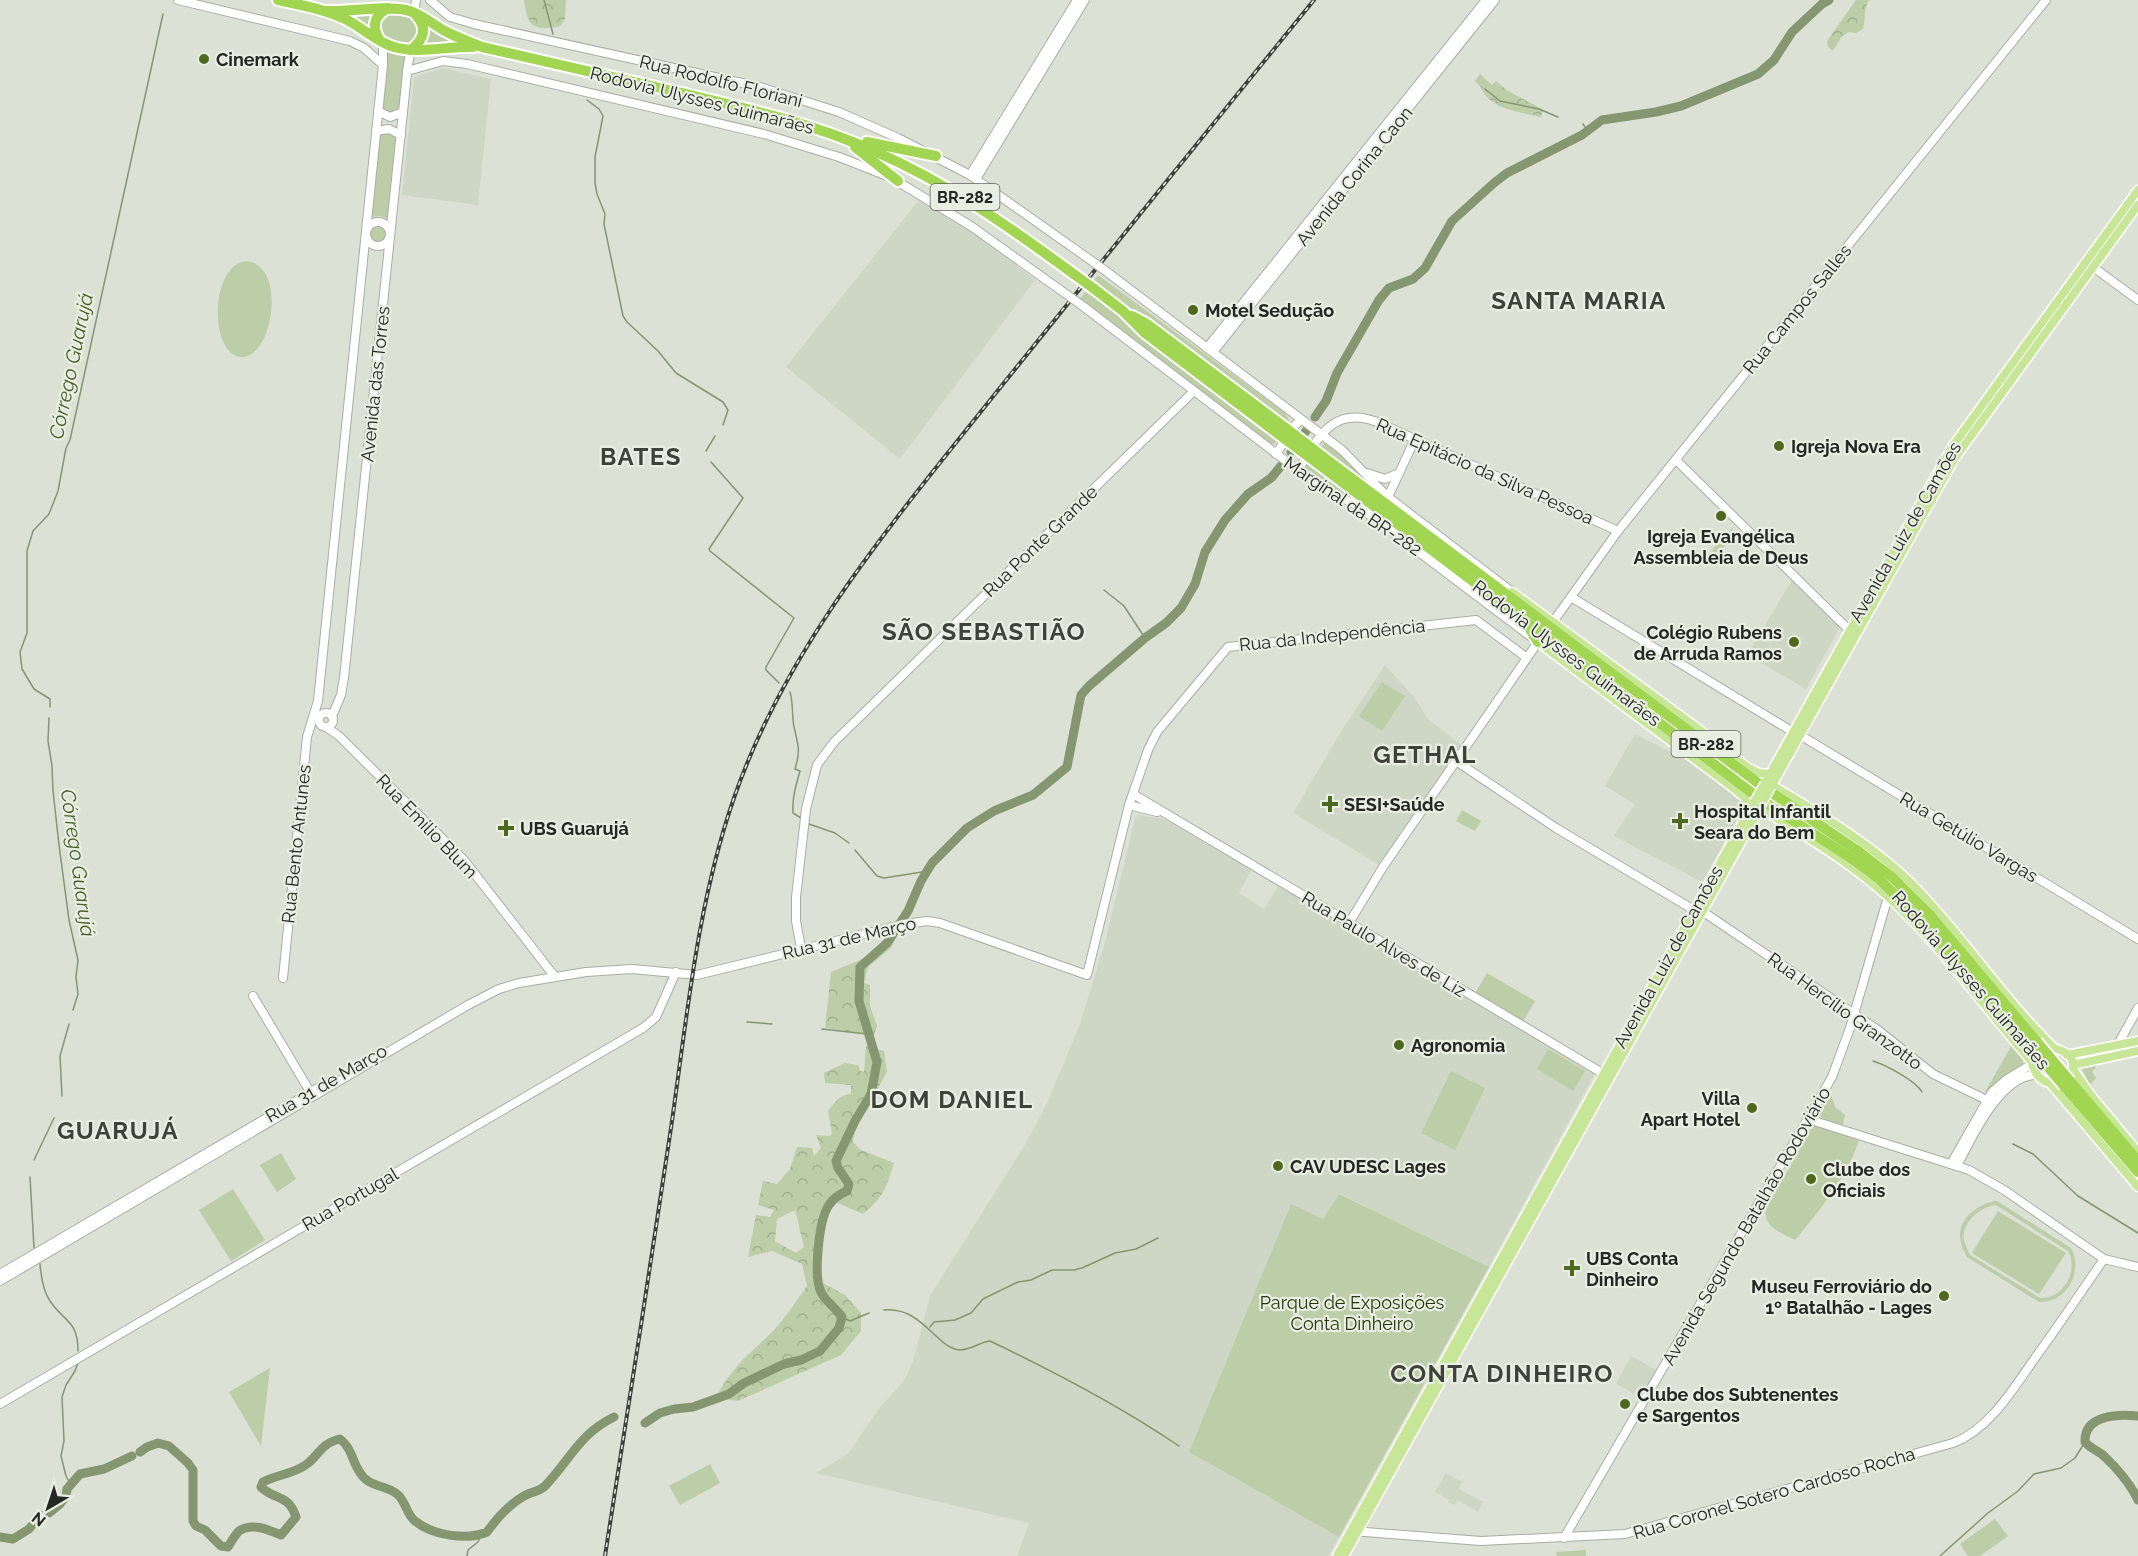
<svg xmlns="http://www.w3.org/2000/svg" width="2138" height="1556" viewBox="0 0 2138 1556" font-family="Raleway,sans-serif">
<style>
.built{fill:#ced7c5}
.green{fill:#bccda8;fill-rule:evenodd}
.forest{fill:url(#forest-crowns);fill-rule:evenodd}
.lines{fill:none;stroke-linecap:round;stroke-linejoin:round}
.stream{stroke:#859670;stroke-width:1.5}
.river{stroke:#859670;stroke-width:9}
.secondary-casing{stroke:#a9aea3;stroke-width:10}
.primary-casing{stroke:#fff;stroke-width:11}
.highway-casing{stroke:#fff;stroke-width:14}
.secondary{stroke:#fff;stroke-width:8}
.primary{stroke:#c7e697;stroke-width:8}
.highway{stroke:#a2d652;stroke-width:10}
.rail-casing{stroke:#3d403b;stroke-width:4}
.rail{stroke:#e8eee2;stroke-width:1.5;stroke-dasharray:4.5;stroke-linecap:butt}
.secondary-bridge-casing{stroke:#a9aea3;stroke-width:10;stroke-linecap:butt}
.primary-bridge-casing{stroke:#fff;stroke-width:11;stroke-linecap:butt}
.highway-bridge-casing{stroke:#fff;stroke-width:14;stroke-linecap:butt}
.secondary-bridge{stroke:#fff;stroke-width:8}
.primary-bridge{stroke:#c7e697;stroke-width:8}
.highway-bridge{stroke:#a2d652;stroke-width:10}
.poi-dot{fill:#4c691d;stroke:#e8eee2;stroke-width:2}
.labels{text-anchor:middle;dominant-baseline:central;stroke-width:4.5;stroke-linejoin:round;paint-order:stroke}
.shield{fill:#e8eee2;stroke:#60635c;stroke-width:1.5}
.shield-label{font-size:16px;font-weight:bold;fill:#252723}
.poi-label{font-size:18px;font-weight:bold;fill:#252723;stroke:#e8eee2;text-anchor:start}
.street-label{font-size:18px;fill:#252723;stroke:#e8eee2}
.park-label{font-size:18px;fill:#253609;stroke:#e8eee2}
.water-label{font-size:20px;font-style:italic;fill:#475e25;stroke:#e8eee2}
.district-label{font-size:24px;font-weight:bold;letter-spacing:1.5px;fill:#3e4239;stroke:#e8eee2}
</style>
<defs>
<pattern id="forest-crowns" width="20" height="18" patternUnits="userSpaceOnUse" patternTransform="scale(1.5)"><rect width="20" height="18" fill="#bccda8"/><path d="M2 6a3 3 0 1 1 6 0M12 15a3 3 0 1 1 6 0" fill="none" stroke="#a1b090"/></pattern>
</defs>
<rect width="100%" height="100%" fill="#dbe1d5"/>
<g class="built">
<polygon points="443,68 491,79 478,205 402,195 414,77"/>
<polygon points="919,200 976,234 1035,280 900,459 786,367"/>
<polygon points="1792,580 1840,627 1806,689 1747,655"/>
<polygon points="1385,665 1414,697 1428,719 1465,748 1383,867 1293,813 1342,730"/>
<polygon points="1635,734 1704,769 1739,795 1745,805 1702,882 1614,836 1635,804 1605,786"/>
<polygon points="1138,815 1164,819 1251,870 1239,893 1264,909 1278,886 1595,1073 1489,1267 1340,1194 1323,1219 1291,1204 1189,1452 1339,1537 1328,1556 1017,1556 1029,1523 816,1473 848,1454 879,1408 899,1387 907,1375 913,1361 930,1296 1029,1138 1047,1103 1080,1024 1105,942 1135,819"/>
<polygon points="1631,1356 1660,1372 1644,1399 1616,1384"/>
<polygon points="1446,1473 1462,1482 1459,1489 1483,1502 1478,1512 1457,1500 1454,1505 1448,1502 1449,1500 1435,1492"/>
</g>
<g class="green">
<polygon points="378,11 371,30 345,15"/>
<path d="M387,12l23,2 11,11 -6,18c-12,3 -25,0 -34,-8l-2,-12z"/>
<polygon points="428,26 459,41 420,46 427,39"/>
<polygon points="387,51 406,55 400,110 391,114 385,111 383,107"/>
<polygon points="389,131 398,136 389,219 380,216 372,217 380,135"/>
<circle cx="378" cy="233" r="9"/>
<path d="M247,261c41,6 25,97 -5,96 -33,0 -33,-93 5,-96z"/>
<polygon points="1098,275 1285,413 1289,420 1288,427 1146,320 1127,309 1092,283"/>
<polygon points="1087,290 1142,336 1278,440 1274,444 1266,443 1079,300"/>
<polygon points="1326,442 1341,454 1375,490 1320,449 1319,447"/>
<path d="M1308,461l37,29v2c-12,-1 -36,-12 -41,-24z"/>
<polygon points="1734,526 1719,557 1711,551"/>
<polygon points="1382,682 1405,696 1382,731 1359,716"/>
<polygon points="1462,810 1481,821 1475,831 1456,821"/>
<polygon points="1487,973 1535,1001 1521,1025 1473,997"/>
<polygon points="2013,1043 2023,1056 2023,1064 2004,1076 1990,1091 1985,1092"/>
<polygon points="1548,1049 1585,1071 1573,1091 1537,1069"/>
<polygon points="2099,1063 2092,1072 2096,1078 2090,1085 2082,1069 2084,1065"/>
<polygon points="1451,1071 1485,1088 1455,1150 1421,1133"/>
<path d="M1830,1091l5,16 10,8 -2,10c-30,-9 -29,-8 -13,-34z"/>
<path d="M1816,1126l43,14c-12,37 -39,70 -64,100 -14,-8 -32,-12 -29,-31l46,-82z"/>
<polygon points="281,1153 296,1179 277,1192 260,1165"/>
<polygon points="233,1189 265,1240 231,1261 199,1210"/>
<polygon points="1339,1194 1489,1267 1339,1537 1189,1452 1291,1204 1323,1219"/>
<path d="M1997,1201l74,47c13,23 -4,55 -32,54l-72,-45c-4,-7 -7,-14 -7,-23 1,-18 21,-32 37,-33zM1996,1205l72,46c11,19 -4,48 -28,47l-70,-43c-3,-7 -8,-15 -6,-23 3,-14 19,-26 32,-27z"/>
<polygon points="1998,1211 2066,1253 2039,1294 1972,1253"/>
<polygon points="270,1368 261,1446 229,1392"/>
<polygon points="710,1464 720,1483 680,1505 669,1486"/>
<polygon points="1995,1519 2008,1536 1980,1556 1968,1556 1960,1544"/>
<polygon points="1586,1550 1586,1556 1557,1556 1556,1552"/>
</g>
<g class="forest">
<path d="M524,0h42l-1,19 -5,7c-26,6 -33,0 -36,-26z"/>
<path d="M1856,0h13c-6,10 -3,19 -6,29l-7,4 -7,-1 -7,4 -9,15 -5,-4 -1,-6z"/>
<path d="M1480,74l12,11 4,-4 12,10 36,19 -4,7c-16,-5 -42,-6 -54,-21 -4,-6 -4,-9 -11,-15z"/>
<path d="M889,936h8l-6,12 -23,19 -4,16 6,2v21l7,20 -3,9 -49,-7 6,-56c19,-8 48,-17 58,-36z"/>
<path d="M866,1046l18,5 3,21 -32,58 -2,12 8,8 33,13c-8,26 -10,33 -31,51l-32,-14 -13,59 5,24 22,12 16,18v18l-20,24 -103,46 -22,-3c17,-33 32,-42 57,-67 13,-14 23,-30 34,-45l-5,-22 -30,-13 -24,6 8,-42 14,2 4,-7 -16,-5 5,-24 14,3 13,-15 7,-22 15,1 2,8 7,-8 -5,-13 14,1 2,-3 -4,-22c7,-9 12,-17 23,-17v-9l-26,-2 -1,-10 21,-10 13,2 2,6 4,1zM795,1210l9,37 -8,6 -21,-12 2,-22z"/>
</g>
<g class="lines">
<g class="stream">
<polyline points="544,0 553,34"/>
<polyline points="1485,89 1500,101 1539,109 1558,117"/>
<polyline points="587,100 599,109 603,116 595,157 595,183 597,194 605,214 604,224 623,316 627,322 658,351 676,373 723,402 728,410 723,425"/>
<polyline points="1583,124 1587,130"/>
<polyline points="706,451 715,436"/>
<polyline points="711,462 743,498 709,549 710,551 794,618 766,667 766,670 779,683"/>
<polyline points="1104,590 1124,606 1145,638"/>
<path d="M790,692c4,13 1,26 5,39 4,17 5,21 0,38l5,2c-4,14 -8,27 -7,42l8,5"/>
<polyline points="50,707 50,699 34,689 22,669 20,652 27,633 27,551 33,531 49,514 58,491 66,448 70,440 163,14"/>
<polyline points="49,718 48,741 52,766 53,791 59,845 69,920 78,960 76,977 78,994 73,1010"/>
<polyline points="809,824 835,833 849,843"/>
<polyline points="855,850 877,876 884,878 922,872 926,873"/>
<polyline points="747,1022 772,1024"/>
<polyline points="822,1029 867,1034"/>
<path d="M1873,1061c13,4 43,20 49,31"/>
<polyline points="62,1096 60,1056 69,1024"/>
<polyline points="2013,1144 2033,1154 2078,1196 2138,1233"/>
<polyline points="34,1160 54,1118"/>
<polyline points="30,1177 34,1248"/>
<path d="M40,1264c1,12 3,27 10,37 14,21 28,19 28,50"/>
<path d="M884,1310c38,-4 53,39 76,40 11,0 20,-8 30,-9 65,31 130,65 189,105"/>
<polyline points="842,1317 850,1321 869,1313"/>
<polyline points="930,1327 934,1322 955,1320 971,1313 983,1299 1018,1282 1031,1280 1052,1270 1074,1270 1082,1268 1115,1253 1136,1249 1158,1238"/>
<polyline points="71,1485 66,1476 61,1456 64,1441 62,1397 66,1385 75,1371 78,1363"/>
<polyline points="467,1556 468,1550 478,1542 481,1535"/>
<polyline points="1940,1556 1988,1513 2018,1491 2034,1474 2061,1468 2075,1458 2085,1442"/>
</g>
<g class="river">
<polyline points="1315,417 1326,401 1337,373 1379,300 1389,288 1413,279 1425,268 1452,221 1494,183 1507,173 1582,135 1602,120 1656,112 1681,106 1758,74 1774,60 1792,32 1822,4 1829,0"/>
<polyline points="1291,452 1306,431"/>
<path d="M2138,1416c-21,-2 -54,-1 -53,26 6,7 14,9 20,15 12,11 26,28 33,43"/>
<path d="M645,1423l15,-10 14,-4 19,-2 36,-13 15,-11 40,-19 17,-4 19,-9 19,-23 3,-11c-6,-9 -17,-16 -21,-25 -8,-16 -2,-73 8,-87 4,-6 11,-11 18,-14l2,-7 -11,-16 -2,-7 19,-40 16,-27 6,-32 -18,-61 1,-34 27,-24 21,-32 13,-30 11,-18 35,-35 27,-17 39,-16 34,-28 14,-72 8,-9 56,-48 21,-15 15,-15 14,-24 10,-32 20,-32 23,-26 23,-16 10,-12"/>
<path d="M140,1452l7,-5 11,-4 11,3 19,17 5,7v51l3,5 9,4 16,16 7,1c3,-5 7,-12 11,-16 13,-9 30,-1 42,4l15,-18c-8,-24 -21,-16 -35,-30l2,-5c13,-7 31,-8 44,-18 13,-10 13,-20 33,-25 12,9 12,23 21,35 8,13 25,11 36,20 9,7 9,20 18,27 17,14 51,20 72,11 10,-14 21,-27 37,-36 6,-4 15,-4 21,-10 25,-26 34,-52 69,-69"/>
<polyline points="0,1537 13,1539 29,1529 38,1518 49,1513 60,1504 66,1496 67,1489 80,1474 104,1469 132,1456"/>
</g>
<defs>
<g id="secondary">
<polyline points="178,0 350,41 364,48 383,65"/>
<polyline points="430,0 450,17 474,24 760,87 839,112 898,138 970,175 1089,259"/>
<polyline points="414,13 416,0"/>
<polyline points="407,71 443,61 467,64 764,134 839,157 885,175"/>
<polyline points="378,111 390,117 403,112"/>
<polyline points="376,131 389,129 401,135"/>
<polyline points="970,175 1077,0"/>
<polyline points="976,179 1085,0"/>
<polyline points="895,180 971,226 1066,294"/>
<circle cx="378" cy="234" r="12"/>
<polyline points="2093,267 2138,300"/>
<polyline points="1107,272 1342,450 1388,497 1512,592"/>
<polyline points="1084,307 1298,470 1323,488 1358,506 1538,642 1383,867 1349,923"/>
<polyline points="1207,348 1486,0"/>
<polyline points="1213,352 1495,0"/>
<polyline points="1276,454 1295,425 1302,420"/>
<polyline points="1676,460 1849,630"/>
<path d="M1298,470c20,-31 34,-65 79,-48l241,109"/>
<polyline points="1367,473 1385,479 1399,473"/>
<polyline points="1388,497 1415,439"/>
<polyline points="1571,597 1793,732"/>
<polyline points="1553,622 1618,531 2046,0"/>
<circle cx="326" cy="720" r="7"/>
<polyline points="332,716 341,695 344,678 408,64 411,50"/>
<polyline points="326,727 339,736 464,860 555,977"/>
<polyline points="1800,735 2138,939"/>
<polyline points="1456,761 1556,828 1694,910"/>
<polyline points="1133,794 1604,1074"/>
<polyline points="1129,805 1157,812"/>
<polyline points="1702,911 1878,1030 1933,1074 1993,1103"/>
<polyline points="801,948 796,921 796,897 806,809 817,765 834,742 1194,391"/>
<polyline points="283,978 307,737 318,701 383,65 383,43"/>
<polyline points="253,996 312,1095"/>
<polyline points="2117,1046 2138,1008"/>
<polyline points="1808,1119 1969,1170 2004,1190 2104,1259 2138,1267"/>
<polyline points="1951,1164 1992,1092 2006,1080 2032,1064"/>
<path d="M1957,1166c15,-29 44,-93 81,-91"/>
<polyline points="0,1274 328,1082"/>
<polyline points="0,1281 468,1005 499,989 519,983 586,972 632,969 697,975 905,924 927,921 940,923 1087,975 1129,805 1148,750 1157,732 1228,647 1476,620 1527,658"/>
<polyline points="0,1404 643,1028 656,1017 676,972"/>
<path d="M1352,1531l129,10 144,-7 328,-91c37,-14 60,-54 82,-85 24,-33 46,-66 69,-99"/>
<polyline points="1564,1538 1832,1077 1850,1028 1888,897"/>
</g>
<g id="primary">
<polyline points="1512,592 1696,727 1747,767 1759,773 1769,774"/>
<polyline points="1538,642 1736,790 1744,797 1751,808"/>
<polyline points="1765,783 1952,447 2138,190"/>
<path d="M1772,785c47,28 107,64 145,104 48,50 87,110 137,159"/>
<polyline points="1771,787 1955,458 2138,205"/>
<path d="M1757,812h10c41,26 84,51 120,84 54,49 97,111 145,166"/>
<path d="M2054,1048c48,13 -7,62 -22,16l7,-12z"/>
<polyline points="2067,1055 2138,1041"/>
<polyline points="2073,1065 2138,1051"/>
<polyline points="2073,1069 2090,1094 2138,1152"/>
<polyline points="2049,1082 2138,1187"/>
<polyline points="1337,1556 1754,802"/>
<polyline points="1344,1556 1761,806"/>
</g>
<g id="highway">
<path d="M278,0c23,5 46,9 67,19 17,8 31,23 49,28 24,7 54,-1 79,0"/>
<path d="M326,11c25,1 56,-6 80,-1 14,3 25,13 37,20 13,7 26,12 39,17 67,15 134,31 200,46 66,16 130,30 192,58 74,32 137,77 201,124"/>
<path d="M379,39c-8,-14 -4,-24 9,-31"/>
<path d="M411,50c13,-11 17,-22 5,-35"/>
<polyline points="867,142 936,156"/>
<polyline points="855,147 898,181"/>
<polyline points="1093,288 1123,311 1145,333 1281,436"/>
<polyline points="1132,316 1147,324 1287,429"/>
<polyline points="1322,456 1766,789 1858,851 1893,878 1929,914 2037,1042"/>
<polyline points="1317,463 1760,799 1854,860 1878,878 1924,923 2031,1047"/>
<polyline points="1528,626 1538,642"/>
<polyline points="2070,1081 2138,1161"/>
<polyline points="2064,1086 2138,1172"/>
</g>
</defs>
<use href="#secondary" class="secondary-casing"/>
<use href="#primary" class="primary-casing"/>
<use href="#highway" class="highway-casing"/>
<use href="#secondary" class="secondary"/>
<use href="#primary" class="primary"/>
<use href="#highway" class="highway"/>
<defs>
<path id="rail" d="M605,1556c22,-143 45,-285 66,-428 16,-110 26,-224 63,-330 52,-151 159,-276 257,-399 107,-134 215,-266 323,-399"/>
</defs>
<use href="#rail" class="rail-casing"/>
<use href="#rail" class="rail"/>
<defs>
<g id="secondary-bridge">
<polyline points="1089,259 1107,272"/>
<polyline points="1066,294 1084,307"/>
</g>
<g id="primary-bridge">
<polyline points="1754,802 1765,783"/>
<polyline points="1761,806 1771,787"/>
</g>
<g id="highway-bridge">
<polyline points="1075,275 1093,288"/>
<polyline points="1287,429 1322,456"/>
<polyline points="1281,436 1317,463"/>
<polyline points="2037,1042 2070,1081"/>
<polyline points="2031,1047 2064,1086"/>
</g>
</defs>
<use href="#secondary-bridge" class="secondary-bridge-casing"/>
<use href="#primary-bridge" class="primary-bridge-casing"/>
<use href="#highway-bridge" class="highway-bridge-casing"/>
<use href="#secondary-bridge" class="secondary-bridge"/>
<use href="#primary-bridge" class="primary-bridge"/>
<use href="#highway-bridge" class="highway-bridge"/>
</g>
<g class="poi-dot">
<circle cx="204" cy="59" r="6"/>
<circle cx="1193" cy="310" r="6"/>
<circle cx="1779" cy="446" r="6"/>
<circle cx="1721" cy="516" r="6"/>
<circle cx="1794" cy="642" r="6"/>
<path d="M1327 795h6v6h6v6h-6v6h-6v-6h-6v-6h6z"/>
<path d="M1677 812h6v6h6v6h-6v6h-6v-6h-6v-6h6z"/>
<path d="M503 819h6v6h6v6h-6v6h-6v-6h-6v-6h6z"/>
<circle cx="1399" cy="1045" r="6"/>
<circle cx="1752" cy="1108" r="6"/>
<circle cx="1278" cy="1166" r="6"/>
<circle cx="1811" cy="1179" r="6"/>
<path d="M1569 1259h6v6h6v6h-6v6h-6v-6h-6v-6h6z"/>
<circle cx="1944" cy="1296" r="6"/>
<circle cx="1625" cy="1404" r="6"/>
</g>
<g class="labels">
<g class="shield">
<rect x="930.5" y="184" width="69" height="26" rx="4.5"/>
<rect x="1671.5" y="731" width="69" height="26" rx="4.5"/>
</g>
<g class="shield-label">
<text x="965" y="197">BR-282</text>
<text x="1706" y="744">BR-282</text>
</g>
<g class="poi-label">
<text x="216" y="59">Cinemark</text>
<text x="1205" y="310">Motel Sedução</text>
<text x="1791" y="446">Igreja Nova Era</text>
<text x="1721" y="536" text-anchor="middle">Igreja Evangélica<tspan x="1721" dy="21">Assembleia de Deus</tspan></text>
<text x="1782" y="632" text-anchor="end">Colégio Rubens<tspan x="1782" dy="21">de Arruda Ramos</tspan></text>
<text x="1344" y="804">SESI+Saúde</text>
<text x="1694" y="811">Hospital Infantil<tspan x="1694" dy="21">Seara do Bem</tspan></text>
<text x="520" y="828">UBS Guarujá</text>
<text x="1411" y="1045">Agronomia</text>
<text x="1740" y="1098" text-anchor="end">Villa<tspan x="1740" dy="21">Apart Hotel</tspan></text>
<text x="1290" y="1166">CAV UDESC Lages</text>
<text x="1823" y="1169">Clube dos<tspan x="1823" dy="21">Oficiais</tspan></text>
<text x="1586" y="1258">UBS Conta<tspan x="1586" dy="21">Dinheiro</tspan></text>
<text x="1932" y="1286" text-anchor="end">Museu Ferroviário do<tspan x="1932" dy="21">1º Batalhão - Lages</tspan></text>
<text x="1637" y="1394">Clube dos Subtenentes<tspan x="1637" dy="21">e Sargentos</tspan></text>
</g>
<g class="street-label">
<text transform="translate(721 81) rotate(14)">Rua Rodolfo Floriani</text>
<text transform="translate(702 100) rotate(14)">Rodovia Ulysses Guimarães</text>
<text transform="translate(1354 176) rotate(-51)">Avenida Corina Caon</text>
<text transform="translate(1797 309) rotate(-51)">Rua Campos Salles</text>
<text transform="translate(375 384) rotate(-84)">Avenida das Torres</text>
<text transform="translate(1485 471) rotate(24)">Rua Epitácio da Silva Pessoa</text>
<text transform="translate(1353 506) rotate(34)">Marginal da BR-282</text>
<text transform="translate(1905 532) rotate(-60)">Avenida Luiz de Camões</text>
<text transform="translate(1040 541) rotate(-44)">Rua Ponte Grande</text>
<text transform="translate(1332 635) rotate(-6)">Rua da Independência</text>
<text transform="translate(1567 653) rotate(37)">Rodovia Ulysses Guimarães</text>
<text transform="translate(427 826) rotate(46)">Rua Emílio Blum</text>
<text transform="translate(1969 837) rotate(31)">Rua Getúlio Vargas</text>
<text transform="translate(296 844) rotate(-84)">Rua Bento Antunes</text>
<text transform="translate(849 938) rotate(-13)">Rua 31 de Março</text>
<text transform="translate(1384 944) rotate(31)">Rua Paulo Alves de Liz</text>
<text transform="translate(1668 957) rotate(-61)">Avenida Luiz de Camões</text>
<text transform="translate(1971 980) rotate(49)">Rodovia Ulysses Guimarães</text>
<text transform="translate(1845 1011) rotate(36)">Rua Hercílio Granzotto</text>
<text transform="translate(326 1083) rotate(-30)">Rua 31 de Março</text>
<text transform="translate(350 1199) rotate(-30)">Rua Portugal</text>
<text transform="translate(1746 1226) rotate(-60)">Avenida Segundo Batalhão Rodoviário</text>
<text transform="translate(1774 1493) rotate(-16)">Rua Coronel Sotero Cardoso Rocha</text>
</g>
<g class="park-label">
<text x="1352" y="1302">Parque de Exposições<tspan x="1352" dy="21">Conta Dinheiro</tspan></text>
</g>
<g class="water-label">
<text transform="translate(71 366) rotate(-78)">Córrego Guarujá</text>
<text transform="translate(78 863) rotate(82)">Córrego Guarujá</text>
</g>
<g class="district-label">
<text x="1579" y="300">SANTA MARIA</text>
<text x="641" y="456">BATES</text>
<text x="984" y="631">SÃO SEBASTIÃO</text>
<text x="1425" y="754">GETHAL</text>
<text x="952" y="1099">DOM DANIEL</text>
<text x="118" y="1130">GUARUJÁ</text>
<text x="1502" y="1373">CONTA DINHEIRO</text>
</g>
</g>
<g transform="translate(48 1508) rotate(219)" stroke="#e8eee2" stroke-width="4.5" paint-order="stroke">
<path d="M0-4.5L10 22L0 15L-10 22Z" fill="#252723"/>
<text y="-9" font-size="16" font-weight="bold" text-anchor="middle" fill="#252723">N</text>
</g>
</svg>
